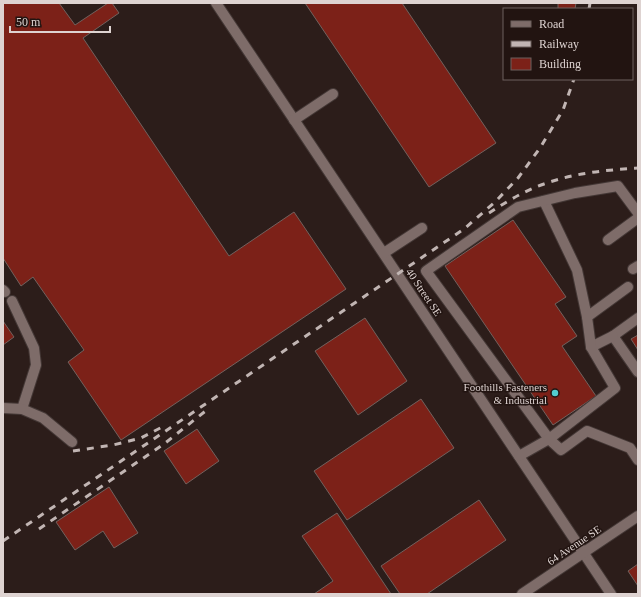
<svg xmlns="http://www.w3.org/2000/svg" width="641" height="597" viewBox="0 0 641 597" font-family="'Times New Roman',serif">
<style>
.building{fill:#7c2118;stroke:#72615d}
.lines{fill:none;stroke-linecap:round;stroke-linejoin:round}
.minor-casing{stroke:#443836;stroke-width:12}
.minor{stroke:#7e6c69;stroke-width:10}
.rail{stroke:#c1b5b3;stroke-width:3;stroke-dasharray:7 7;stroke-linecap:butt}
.poi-dot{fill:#52cdcf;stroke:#221411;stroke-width:1.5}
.labels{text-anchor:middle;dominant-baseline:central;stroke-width:3;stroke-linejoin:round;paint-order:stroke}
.street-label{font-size:11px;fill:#ded3d1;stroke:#221411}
.poi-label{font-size:11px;fill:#ded3d1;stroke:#221411;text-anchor:end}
</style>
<rect width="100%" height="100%" fill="#2c1d1a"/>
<g class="building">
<polygon points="3,3 59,3 75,25 108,3 112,3 119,13 83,38 229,256 294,212 346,289 121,440 68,362 84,350 33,277 21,286 3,258"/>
<polygon points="305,3 402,3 496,143 429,187"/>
<polygon points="558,3 576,3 575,9 558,9"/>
<polygon points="513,220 566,297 555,304 577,336 562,346 596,396 553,425 445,266"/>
<polygon points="365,318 407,381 358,415 315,351"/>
<polygon points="3,321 14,337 3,345"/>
<polygon points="638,335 638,350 631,339"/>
<polygon points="421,399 454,448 347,520 314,471"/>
<polygon points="197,429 219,461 186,484 164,451"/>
<polygon points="109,487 138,533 114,548 103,531 75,550 56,522"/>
<polygon points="479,500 506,540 427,594 400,594 381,566"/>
<polygon points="337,513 391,594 314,594 333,581 302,536"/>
<polygon points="638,564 638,586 628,571"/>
</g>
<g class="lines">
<defs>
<g id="minor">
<polyline points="216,3 611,594"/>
<polyline points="294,120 333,94"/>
<polyline points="544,201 577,270 587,317"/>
<polyline points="638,213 618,186 575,193 518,207 426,271 549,439 561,450 587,431 630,448 638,460"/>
<polyline points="608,240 638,218"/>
<polyline points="384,253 422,228"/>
<polyline points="633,269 638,266"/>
<polyline points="3,290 5,292"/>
<polyline points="12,301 34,348 36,365 22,409"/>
<polyline points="638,318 613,336 638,372"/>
<polyline points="591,347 613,336"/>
<polyline points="3,408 22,409 43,418 72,442"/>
<polyline points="519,456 549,439 615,388 591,347 587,317 628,287"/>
<polyline points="522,594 638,516"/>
</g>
</defs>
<use href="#minor" class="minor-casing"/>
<use href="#minor" class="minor"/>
<g class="rail">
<polyline points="589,9 590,3"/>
<path d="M489,213c17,-11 35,-22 55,-29 30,-11 62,-14 94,-16"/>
<polyline points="73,451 113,445 141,438 166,425"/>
<polyline points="39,529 164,444 208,409"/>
<polyline points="3,541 464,229 495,202 518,178 540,148 563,110 574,79"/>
</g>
</g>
<circle class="poi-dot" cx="555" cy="393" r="4"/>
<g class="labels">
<g class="street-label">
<text transform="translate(424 292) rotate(56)">40 Street SE</text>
<text transform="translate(574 545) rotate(-34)">64 Avenue SE</text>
</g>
<g class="poi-label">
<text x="547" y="387">Foothills Fasteners<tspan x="547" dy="13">&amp; Industrial</tspan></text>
</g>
</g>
<rect width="641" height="597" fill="none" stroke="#ded3d1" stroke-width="8"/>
<rect x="503" y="8" width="130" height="72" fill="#221411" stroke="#6d605e"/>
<rect x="511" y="21" width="20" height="6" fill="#7e6c69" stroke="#6d605e"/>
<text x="539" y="28" font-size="12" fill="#ded3d1">Road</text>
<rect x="511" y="41" width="20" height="6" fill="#c1b5b3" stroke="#6d605e"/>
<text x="539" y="48" font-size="12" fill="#ded3d1">Railway</text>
<rect x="511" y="58" width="20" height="12" fill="#7c2118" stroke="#6d605e"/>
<text x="539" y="68" font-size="12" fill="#ded3d1">Building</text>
<path d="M10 26v6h100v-6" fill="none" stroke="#ded3d1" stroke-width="2"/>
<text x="16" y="26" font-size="12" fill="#ded3d1" stroke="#221411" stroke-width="3" paint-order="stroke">50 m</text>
</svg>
